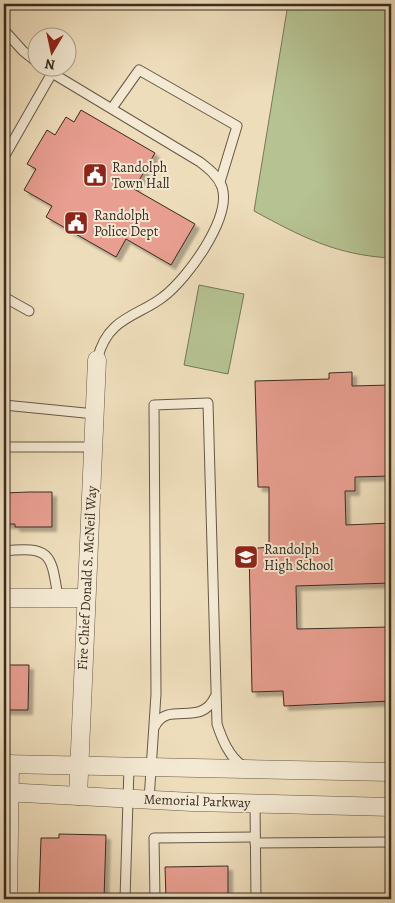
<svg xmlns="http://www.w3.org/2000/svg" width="395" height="903" viewBox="0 0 395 903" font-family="Alegreya,serif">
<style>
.green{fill:#b6c292;stroke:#78775a}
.building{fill:#e89e90;stroke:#392c22;filter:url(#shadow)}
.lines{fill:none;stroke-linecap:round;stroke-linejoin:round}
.lane-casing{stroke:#665848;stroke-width:11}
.street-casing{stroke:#665848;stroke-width:19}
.lane{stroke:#f4e9d3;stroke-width:9}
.street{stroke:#f4e9d3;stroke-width:18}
.labels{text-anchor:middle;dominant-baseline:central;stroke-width:4;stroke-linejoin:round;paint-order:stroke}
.poi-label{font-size:14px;fill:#392c22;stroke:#f4e9d3;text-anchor:start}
.street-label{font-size:14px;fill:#392c22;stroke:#f4e9d3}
</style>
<defs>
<filter id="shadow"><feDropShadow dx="4.5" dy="4.5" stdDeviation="1" flood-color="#0004"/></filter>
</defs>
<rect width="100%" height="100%" fill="#edb"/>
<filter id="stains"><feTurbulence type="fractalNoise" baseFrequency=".004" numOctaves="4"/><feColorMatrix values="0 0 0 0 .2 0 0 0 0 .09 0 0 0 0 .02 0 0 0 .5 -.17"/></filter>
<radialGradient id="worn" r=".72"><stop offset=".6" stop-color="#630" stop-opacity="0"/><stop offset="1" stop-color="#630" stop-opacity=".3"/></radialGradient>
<g class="green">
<path d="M288,4h103v254c-55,-3 -89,-21 -137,-47z"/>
<polygon points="199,285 244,294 228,374 184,365"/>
</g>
<g class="building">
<polygon points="81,110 155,153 134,189 195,224 171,265 126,239 116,257 46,217 52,206 24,190 36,169 27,164 47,130 55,135 66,117 74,122"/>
<polygon points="352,372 352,386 391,385 391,476 355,477 355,491 345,491 346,525 391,523 391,583 296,586 297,629 391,627 391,701 284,706 283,691 252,692 249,549 269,547 269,487 258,487 255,381 329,379 329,373"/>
<polygon points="29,492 52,492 52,527 15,527 15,524 4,524 4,493"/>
<polygon points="4,665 29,665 28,710 4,710"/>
<polygon points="59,834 106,835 104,899 39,899 41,838 59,838"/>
<polygon points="228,866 228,899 166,899 165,867"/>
</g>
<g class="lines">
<defs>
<g id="lane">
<polyline points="4,30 23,51 38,63"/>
<path d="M52,73l148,89c9,7 18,14 22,25 10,31 -35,92 -59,110 -15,12 -34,17 -48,30 -10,9 -15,21 -18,33"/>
<polyline points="112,108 139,70 237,126 220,182"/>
<polyline points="4,157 52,73 44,68"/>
<polyline points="4,297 29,311"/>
<polyline points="4,405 95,414"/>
<polyline points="4,447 94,447"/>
<path d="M4,551c48,-5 47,4 54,46"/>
<path d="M155,726c14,-26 45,2 60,-29"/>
<path d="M149,800l7,-106 -2,-289 54,-2 9,321c5,15 12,33 26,42"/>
<polyline points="255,804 256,899"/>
<polyline points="255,843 391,842"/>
<polyline points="125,899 129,767"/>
<polyline points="155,899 154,838 255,837"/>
</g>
<g id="street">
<polyline points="4,598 86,598"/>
<polyline points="4,764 391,772"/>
<polyline points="4,792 192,802 391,807"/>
<polyline points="78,796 97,360"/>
<polyline points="8,899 10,764"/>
</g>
</defs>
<use href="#lane" class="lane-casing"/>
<use href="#street" class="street-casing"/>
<use href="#lane" class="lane"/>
<use href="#street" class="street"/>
</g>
<defs>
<symbol id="civic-square" viewBox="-11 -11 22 22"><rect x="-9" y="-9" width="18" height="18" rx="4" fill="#8f2418" stroke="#f4e9d3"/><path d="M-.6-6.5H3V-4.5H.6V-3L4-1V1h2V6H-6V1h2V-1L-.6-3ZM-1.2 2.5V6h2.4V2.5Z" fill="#fff"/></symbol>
<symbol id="school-square" viewBox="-11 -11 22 22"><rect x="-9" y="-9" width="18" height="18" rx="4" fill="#8f2418" stroke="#f4e9d3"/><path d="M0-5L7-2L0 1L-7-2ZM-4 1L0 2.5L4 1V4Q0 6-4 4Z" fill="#fff"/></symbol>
</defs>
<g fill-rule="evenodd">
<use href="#civic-square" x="81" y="161" width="28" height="28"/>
<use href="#civic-square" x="62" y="209" width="28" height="28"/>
<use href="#school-square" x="232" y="543" width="28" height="28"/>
</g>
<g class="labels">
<g class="poi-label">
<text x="112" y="167">Randolph<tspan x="112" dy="16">Town Hall</tspan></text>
<text x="94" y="215">Randolph<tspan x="94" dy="16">Police Dept</tspan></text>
<text x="264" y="549">Randolph<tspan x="264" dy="16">High School</tspan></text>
</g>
<g class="street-label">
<text transform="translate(87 578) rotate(-87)">Fire Chief Donald S. McNeil Way</text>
<text transform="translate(197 801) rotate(2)">Memorial Parkway</text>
</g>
</g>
<rect width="395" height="903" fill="none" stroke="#edb" stroke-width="20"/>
<rect x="5" y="5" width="385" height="893" fill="none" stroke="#392c22" stroke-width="2.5"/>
<rect x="10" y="10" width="375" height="883" fill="none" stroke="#392c22"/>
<g transform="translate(52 52) rotate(189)"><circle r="24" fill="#f4e9d3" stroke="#a99d8c"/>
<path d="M0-4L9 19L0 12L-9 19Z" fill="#8f2418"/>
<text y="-8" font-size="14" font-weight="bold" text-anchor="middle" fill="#392c22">N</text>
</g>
<rect width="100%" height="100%" filter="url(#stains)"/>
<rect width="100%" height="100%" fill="url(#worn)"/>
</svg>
